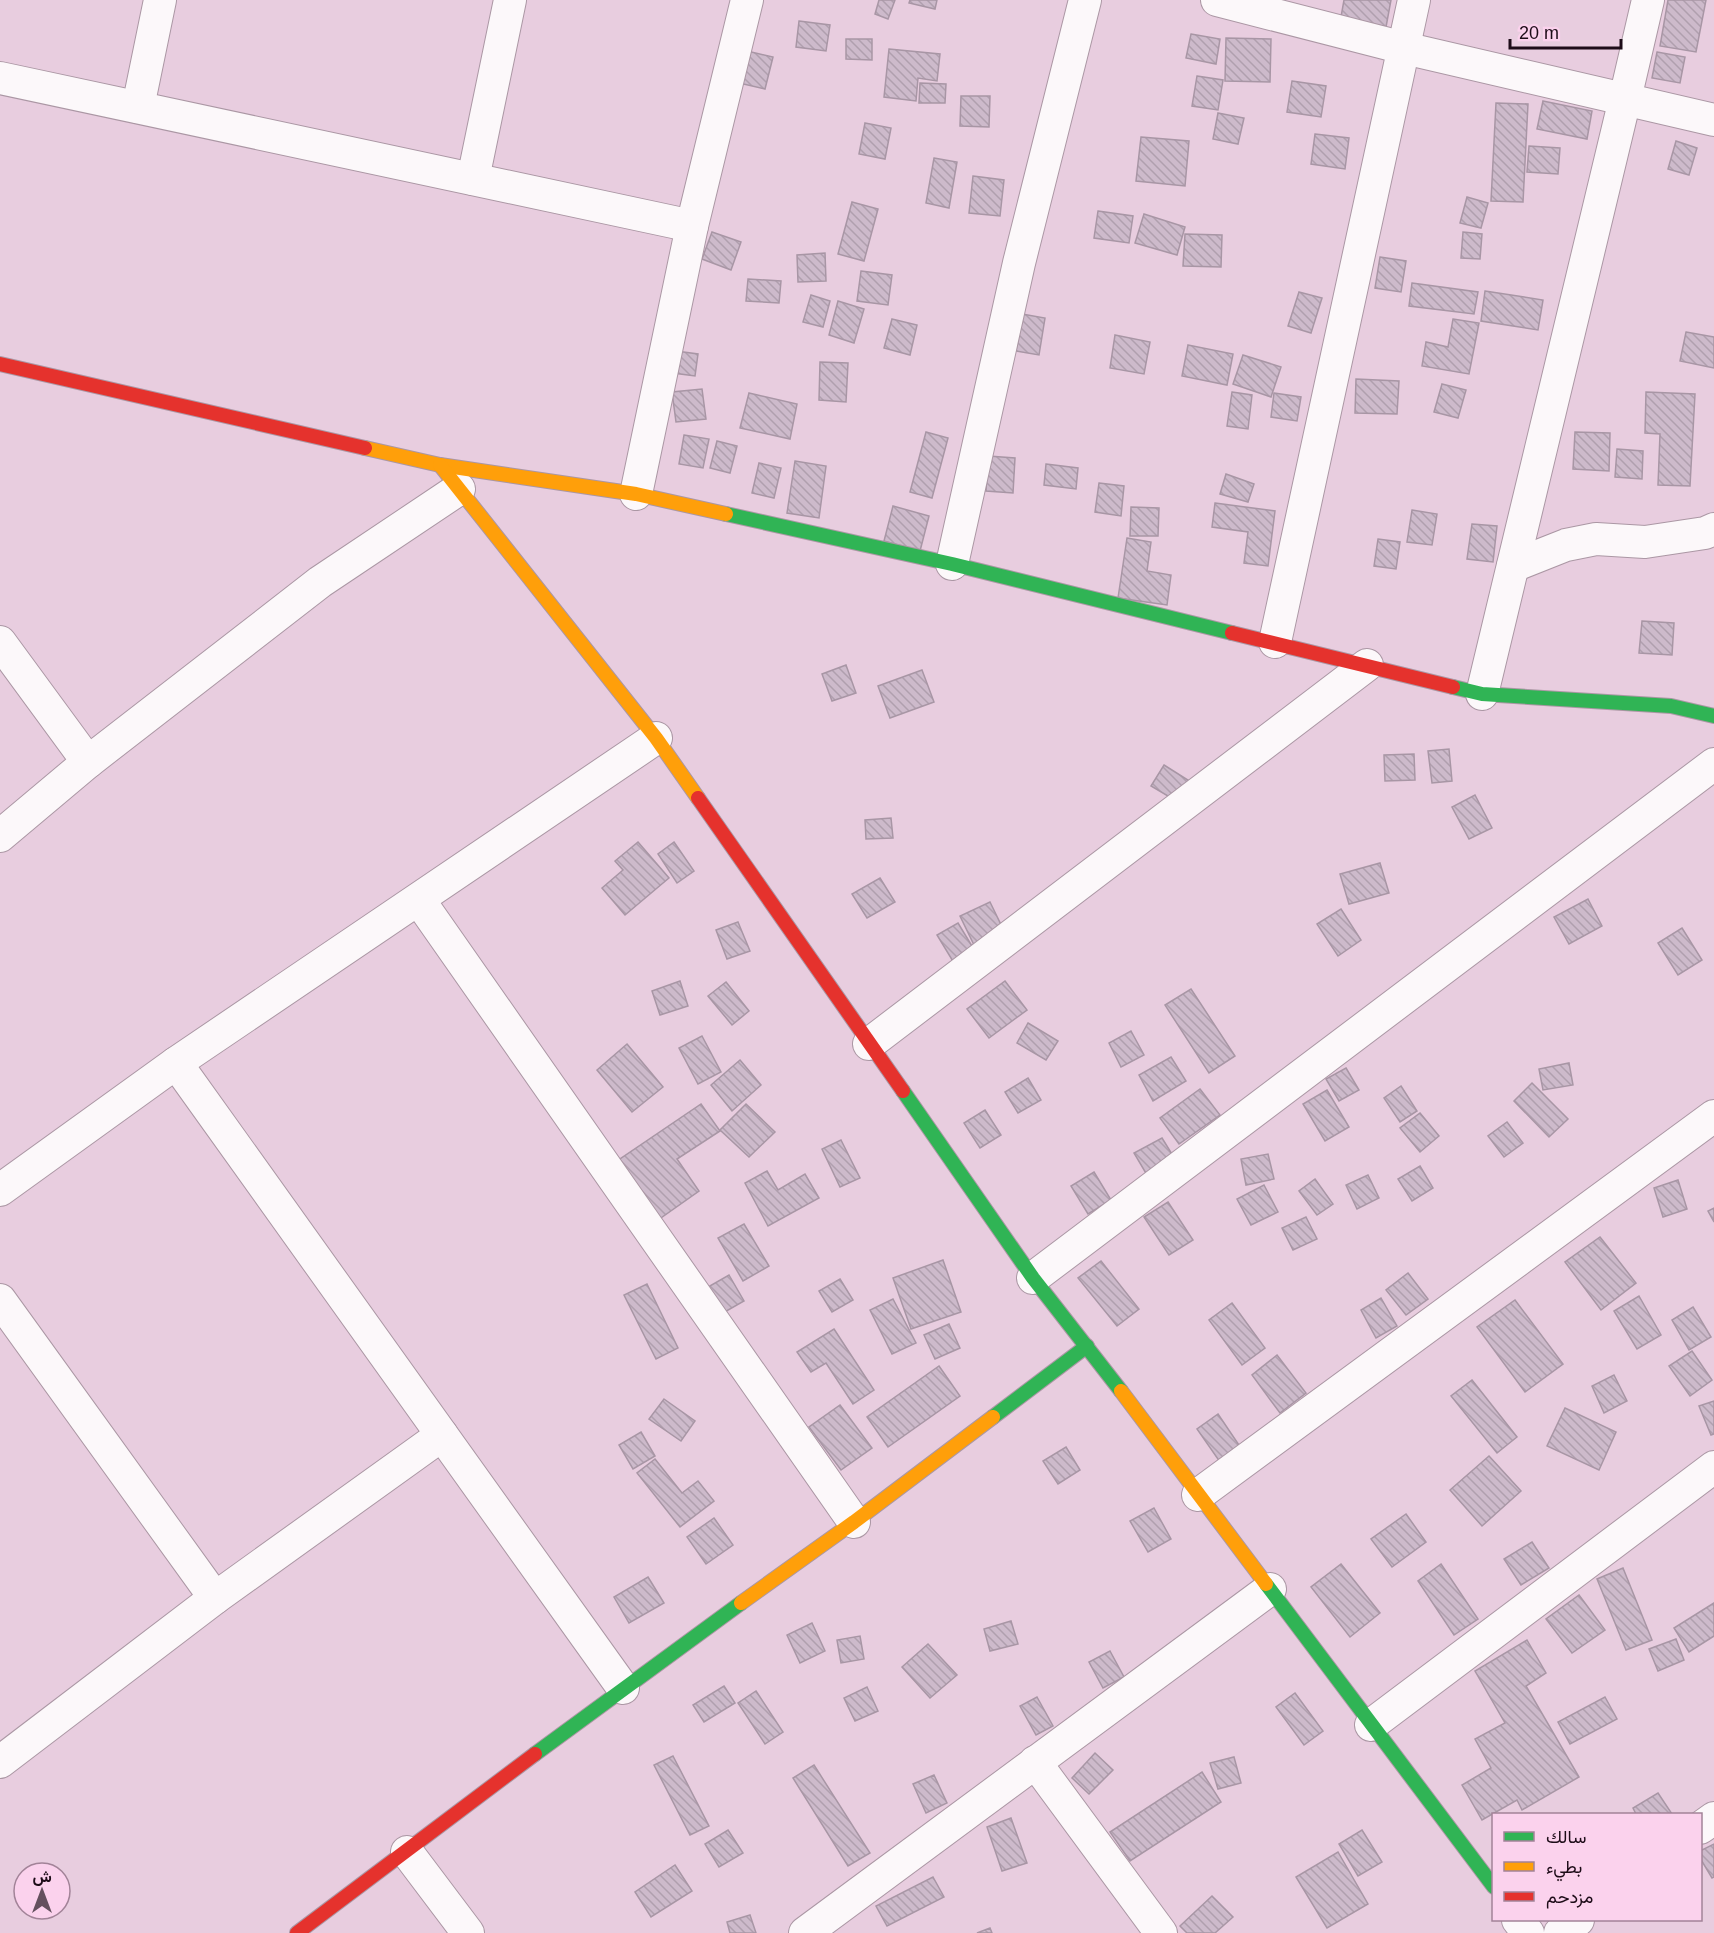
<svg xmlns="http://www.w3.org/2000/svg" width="1714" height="1933" viewBox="0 0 1714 1933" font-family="Arial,Vazirmatn,sans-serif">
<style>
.building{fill:url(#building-back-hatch);stroke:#a896a5;stroke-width:1.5}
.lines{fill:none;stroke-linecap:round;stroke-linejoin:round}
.street-casing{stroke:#ab97a4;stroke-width:34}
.fast-casing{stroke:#ab97a4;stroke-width:16}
.slow-casing{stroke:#ab97a4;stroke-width:16}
.jam-casing{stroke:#ab97a4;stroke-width:16}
.street{stroke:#fcf8fa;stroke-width:32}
.fast{stroke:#30b455;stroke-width:14}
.slow{stroke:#ff9f0a;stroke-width:14}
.jam{stroke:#e5322d;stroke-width:14}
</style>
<defs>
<pattern id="building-back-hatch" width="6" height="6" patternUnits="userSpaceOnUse" patternTransform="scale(1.5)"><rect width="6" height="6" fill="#cdbacb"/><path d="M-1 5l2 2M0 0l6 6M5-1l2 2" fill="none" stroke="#b09fae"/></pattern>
</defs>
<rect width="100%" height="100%" fill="#e8cddf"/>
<g class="building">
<polygon points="879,0 895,0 888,19 875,14"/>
<polygon points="910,0 937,0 935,9 909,3"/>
<polygon points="1344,0 1391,0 1386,27 1341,17"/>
<polygon points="1668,0 1706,0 1696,52 1660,46"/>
<polygon points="799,21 830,25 826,51 796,47"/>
<polygon points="1191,34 1220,39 1216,64 1186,58"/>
<polygon points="1226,38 1271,39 1270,82 1225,81"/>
<polygon points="846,39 872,39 872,60 846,59"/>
<polygon points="889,49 940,54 937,81 918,78 916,101 884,97"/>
<polygon points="747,51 773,57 765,89 739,83"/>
<polygon points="1657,52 1685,57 1680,83 1652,78"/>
<polygon points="1197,76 1223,80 1218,110 1192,106"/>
<polygon points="1292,81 1326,86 1321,117 1287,112"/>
<polygon points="920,83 946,84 945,103 919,103"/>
<polygon points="961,96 990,96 989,127 960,126"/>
<polygon points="1543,101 1592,111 1587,139 1537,129"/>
<polygon points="1496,103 1528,104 1523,202 1491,201"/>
<polygon points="1218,113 1244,118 1238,144 1213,139"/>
<polygon points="865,123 891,128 885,159 859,154"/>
<polygon points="1315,134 1349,138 1345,169 1311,164"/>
<polygon points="1141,137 1189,141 1185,186 1136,181"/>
<polygon points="1676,141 1697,148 1689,175 1668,169"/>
<polygon points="1529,146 1560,148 1558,174 1527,172"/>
<polygon points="934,158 957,162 949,208 926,203"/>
<polygon points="973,176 1004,180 1000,216 969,213"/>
<polygon points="1467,197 1488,203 1481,228 1460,223"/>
<polygon points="852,202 878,209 864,261 838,254"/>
<polygon points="1098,211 1133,216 1129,243 1094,238"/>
<polygon points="1144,214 1185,227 1177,255 1135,243"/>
<polygon points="712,232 741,242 731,270 702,259"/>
<polygon points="1463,232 1482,234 1480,259 1461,258"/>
<polygon points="1185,234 1222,235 1221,267 1183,266"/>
<polygon points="825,253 826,281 798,282 797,255"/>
<polygon points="1380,257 1406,261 1401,292 1375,288"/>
<polygon points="861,271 892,275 888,305 857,301"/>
<polygon points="748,279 781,281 779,303 746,301"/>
<polygon points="1412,283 1478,292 1474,314 1409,306"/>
<polygon points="1485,291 1543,300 1538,330 1481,321"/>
<polygon points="1299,292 1322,298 1311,333 1288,326"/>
<polygon points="811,295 830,301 823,327 803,322"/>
<polygon points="838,301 864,309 854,343 829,335"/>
<polygon points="1022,314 1045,318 1039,355 1016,351"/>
<polygon points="892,319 917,325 910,355 884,348"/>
<polygon points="1453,319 1479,323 1469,374 1422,366 1426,342 1448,347"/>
<polygon points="1686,332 1714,337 1714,368 1680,361"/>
<polygon points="1115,335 1150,342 1144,374 1110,368"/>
<polygon points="1188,345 1233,354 1227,385 1182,376"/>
<polygon points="676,351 698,354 695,376 673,373"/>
<polygon points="1243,355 1281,367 1271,397 1233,384"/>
<polygon points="820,362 848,363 846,402 819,400"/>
<polygon points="1356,379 1399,381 1397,414 1355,413"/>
<polygon points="1442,384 1466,390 1458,418 1434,412"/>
<polygon points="702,389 706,419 676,422 672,392"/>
<polygon points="1232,392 1252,395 1248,429 1227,426"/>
<polygon points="1646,392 1695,394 1690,486 1658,485 1660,434 1645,433"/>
<polygon points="749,393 797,404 790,439 740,428"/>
<polygon points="1274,393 1301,397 1297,421 1271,417"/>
<polygon points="926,432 948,438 932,498 910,492"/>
<polygon points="1575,432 1610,433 1609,471 1573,469"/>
<polygon points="684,435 709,439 703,468 679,464"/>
<polygon points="717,441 737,446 730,473 710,468"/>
<polygon points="1617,449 1643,451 1642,479 1615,477"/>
<polygon points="988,456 1015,458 1013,493 986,491"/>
<polygon points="795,461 826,466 819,518 787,513"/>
<polygon points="759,463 781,468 774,498 752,493"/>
<polygon points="1046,464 1078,468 1076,489 1044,485"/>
<polygon points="1226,474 1254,484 1248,502 1220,494"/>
<polygon points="1099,483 1124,486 1121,516 1095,512"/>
<polygon points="1215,503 1275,511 1268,566 1244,563 1248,532 1212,527"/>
<polygon points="893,506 929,516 920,551 884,541"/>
<polygon points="1131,507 1159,508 1158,536 1130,536"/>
<polygon points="1412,510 1437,514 1432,545 1407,542"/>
<polygon points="1472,524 1497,526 1493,562 1467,559"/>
<polygon points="1127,538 1151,542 1147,571 1171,575 1167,605 1118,598"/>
<polygon points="1378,539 1400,542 1396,569 1374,566"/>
<polygon points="1642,621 1674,623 1672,655 1639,653"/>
<polygon points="846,665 856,693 832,701 822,674"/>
<polygon points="922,670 934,702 890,718 878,686"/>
<polygon points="1449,749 1452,781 1432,783 1428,751"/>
<polygon points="1414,754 1415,780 1385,781 1384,755"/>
<polygon points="1164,765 1191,782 1178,802 1151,786"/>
<polygon points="1475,795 1492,828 1469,839 1452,807"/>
<polygon points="891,818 893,838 866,839 865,820"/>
<polygon points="638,842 669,878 625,915 602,888 623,870 615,861"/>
<polygon points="674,842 694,871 677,883 658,854"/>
<polygon points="1380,863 1389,893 1349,904 1340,874"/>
<polygon points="880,878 895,902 867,918 852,894"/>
<polygon points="1588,899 1602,926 1569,944 1554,917"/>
<polygon points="990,902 1005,933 975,947 960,916"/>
<polygon points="1341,909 1361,940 1338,956 1317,924"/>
<polygon points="738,922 750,951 727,959 716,930"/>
<polygon points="958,923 975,951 954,963 937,935"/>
<polygon points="1682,928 1702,960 1678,975 1658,943"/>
<polygon points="680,981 688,1006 660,1015 652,991"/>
<polygon points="1005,981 1027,1010 989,1038 967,1009"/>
<polygon points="726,982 749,1011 732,1025 708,996"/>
<polygon points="1191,989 1235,1056 1209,1073 1165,1005"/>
<polygon points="1028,1023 1058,1041 1046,1060 1017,1043"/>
<polygon points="1131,1031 1144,1055 1121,1067 1109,1043"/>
<polygon points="702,1036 721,1072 698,1084 679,1048"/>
<polygon points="627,1044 663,1087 632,1112 597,1070"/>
<polygon points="1171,1057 1186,1081 1153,1101 1139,1075"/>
<polygon points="740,1060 761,1085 732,1111 711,1085"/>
<polygon points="1569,1063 1573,1085 1543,1090 1539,1069"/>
<polygon points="1346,1068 1359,1090 1339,1101 1326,1079"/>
<polygon points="1028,1078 1041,1100 1018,1113 1005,1092"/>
<polygon points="1532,1083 1568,1119 1549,1137 1514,1101"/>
<polygon points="1401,1086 1417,1111 1400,1122 1384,1098"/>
<polygon points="1200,1089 1220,1115 1179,1144 1160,1118"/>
<polygon points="1327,1090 1349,1127 1325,1141 1303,1104"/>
<polygon points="701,1104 720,1131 677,1159 699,1191 658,1220 617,1161"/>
<polygon points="746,1104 775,1132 749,1157 720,1130"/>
<polygon points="985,1110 1001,1135 980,1148 964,1123"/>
<polygon points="1420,1113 1439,1136 1420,1152 1400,1128"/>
<polygon points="1507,1122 1523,1143 1504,1157 1488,1136"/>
<polygon points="1162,1138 1175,1159 1147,1175 1134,1153"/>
<polygon points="841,1140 860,1178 840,1187 822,1149"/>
<polygon points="1268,1154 1274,1179 1246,1185 1241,1159"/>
<polygon points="1420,1166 1433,1188 1412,1201 1398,1179"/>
<polygon points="767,1171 778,1190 805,1174 819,1198 768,1226 745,1183"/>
<polygon points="1094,1172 1111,1200 1088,1214 1071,1186"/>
<polygon points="1368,1175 1379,1198 1357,1209 1346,1185"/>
<polygon points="1315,1179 1333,1204 1317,1215 1299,1191"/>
<polygon points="1678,1180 1687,1209 1663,1217 1654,1188"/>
<polygon points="1264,1185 1278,1212 1251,1225 1237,1199"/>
<polygon points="1168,1202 1193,1240 1169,1255 1144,1217"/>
<polygon points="1714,1208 1714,1222 1708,1211"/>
<polygon points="1306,1217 1317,1239 1293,1250 1282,1228"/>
<polygon points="744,1224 769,1266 743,1281 718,1238"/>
<polygon points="1600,1237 1636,1283 1601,1310 1565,1262"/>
<polygon points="943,1260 961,1312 911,1329 893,1278"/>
<polygon points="1101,1261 1139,1309 1117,1326 1078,1278"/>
<polygon points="1408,1273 1428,1299 1406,1315 1386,1290"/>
<polygon points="729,1275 744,1301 723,1313 708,1287"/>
<polygon points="840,1279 853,1300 832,1312 819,1291"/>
<polygon points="647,1284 678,1348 656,1359 624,1295"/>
<polygon points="1639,1296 1661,1335 1637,1349 1614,1311"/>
<polygon points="1381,1298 1397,1326 1376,1338 1361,1310"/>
<polygon points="893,1299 916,1343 892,1354 870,1310"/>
<polygon points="1515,1300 1563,1364 1525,1392 1477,1327"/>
<polygon points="1232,1303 1265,1348 1242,1365 1209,1320"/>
<polygon points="1693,1307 1711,1337 1689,1350 1672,1320"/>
<polygon points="949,1324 960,1348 935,1359 924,1335"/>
<polygon points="834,1329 874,1390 853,1404 826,1363 811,1372 797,1352"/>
<polygon points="1692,1351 1712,1380 1690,1396 1669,1366"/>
<polygon points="1277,1355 1306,1393 1280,1413 1252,1375"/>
<polygon points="939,1366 960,1396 888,1447 867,1417"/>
<polygon points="1614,1375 1627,1401 1604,1413 1592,1386"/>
<polygon points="1472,1380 1517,1437 1497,1453 1451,1396"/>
<polygon points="664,1399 695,1421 681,1441 649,1419"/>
<polygon points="1714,1401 1714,1434 1711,1435 1699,1406"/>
<polygon points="840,1405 872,1448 841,1470 809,1427"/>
<polygon points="1565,1408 1616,1432 1599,1470 1547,1446"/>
<polygon points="1218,1414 1241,1448 1220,1462 1197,1429"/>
<polygon points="641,1432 655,1456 633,1469 619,1445"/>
<polygon points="1066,1447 1080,1470 1058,1484 1043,1461"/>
<polygon points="1489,1456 1521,1491 1482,1526 1450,1490"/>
<polygon points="655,1459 682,1493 698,1481 714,1501 680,1527 637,1473"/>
<polygon points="1154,1508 1171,1539 1148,1552 1130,1521"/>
<polygon points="1406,1514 1426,1542 1392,1567 1371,1539"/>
<polygon points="714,1518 733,1545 706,1564 687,1537"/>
<polygon points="1532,1542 1549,1568 1521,1585 1504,1559"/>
<polygon points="1341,1564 1380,1613 1350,1637 1311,1587"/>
<polygon points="1441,1564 1478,1619 1454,1635 1418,1581"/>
<polygon points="1623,1568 1652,1640 1626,1650 1597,1579"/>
<polygon points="648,1577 664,1603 629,1623 614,1597"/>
<polygon points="1579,1595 1605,1630 1572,1653 1546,1619"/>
<polygon points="1714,1603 1714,1636 1689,1652 1674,1628"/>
<polygon points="1011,1621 1018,1644 990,1651 984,1629"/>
<polygon points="812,1623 825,1651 800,1663 787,1635"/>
<polygon points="860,1636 864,1659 841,1663 837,1640"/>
<polygon points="1676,1639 1684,1660 1658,1671 1649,1649"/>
<polygon points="1527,1640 1546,1673 1526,1686 1579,1777 1522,1810 1517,1800 1482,1820 1462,1785 1491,1768 1475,1739 1505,1723 1475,1671"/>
<polygon points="928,1644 957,1675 930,1698 902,1667"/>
<polygon points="1110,1651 1124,1677 1103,1688 1089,1662"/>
<polygon points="724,1686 735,1703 704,1722 693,1705"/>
<polygon points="867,1687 878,1711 855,1721 844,1698"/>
<polygon points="756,1691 783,1732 765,1744 738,1703"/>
<polygon points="1295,1693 1323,1731 1304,1745 1276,1707"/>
<polygon points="1037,1697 1053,1726 1036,1735 1020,1706"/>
<polygon points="1605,1697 1617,1719 1570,1744 1558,1722"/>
<polygon points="1095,1753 1113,1770 1089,1794 1072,1778"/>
<polygon points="673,1756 709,1826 690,1835 654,1765"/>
<polygon points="1234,1757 1241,1783 1218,1789 1210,1763"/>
<polygon points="814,1765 870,1853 848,1866 793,1778"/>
<polygon points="1202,1772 1221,1802 1130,1861 1110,1832"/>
<polygon points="934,1775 947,1803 926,1813 913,1784"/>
<polygon points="1658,1793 1672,1814 1636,1814 1633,1808"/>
<polygon points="1011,1818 1027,1863 1002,1871 987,1827"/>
<polygon points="728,1830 743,1853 719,1867 705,1844"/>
<polygon points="1362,1830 1382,1862 1358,1876 1339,1844"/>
<polygon points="1714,1844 1714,1877 1712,1878 1700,1858 1700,1851"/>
<polygon points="1338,1852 1368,1904 1327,1928 1296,1877"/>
<polygon points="675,1865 692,1891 651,1917 635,1892"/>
<polygon points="933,1877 944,1897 887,1926 876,1906"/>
<polygon points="1212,1896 1233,1917 1215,1933 1187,1933 1180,1926"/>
<polygon points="750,1915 756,1933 730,1933 727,1922"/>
<polygon points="990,1928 992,1933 977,1933"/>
</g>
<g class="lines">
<defs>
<g id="street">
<polyline points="1217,0 1404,48 1714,120"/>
<polyline points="0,78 692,226"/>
<polyline points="138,107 160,0"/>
<polyline points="473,179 510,0"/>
<polyline points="636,494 692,226 747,0"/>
<polyline points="952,564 1019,263 1085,0"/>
<polyline points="1513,566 1566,545 1596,539 1645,542 1705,533 1714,529"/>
<polyline points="0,642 88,762"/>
<polyline points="1275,642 1414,0"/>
<polyline points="1482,694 1625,99 1648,0"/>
<polyline points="0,836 88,762 320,582 459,489"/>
<polyline points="419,900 854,1522"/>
<polyline points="869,1044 1367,665"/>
<polyline points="176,1063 623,1688"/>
<polyline points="0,1190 176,1063 656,738"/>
<polyline points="1033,1278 1714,764"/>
<polyline points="0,1300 215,1598"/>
<polyline points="1198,1495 1714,1116"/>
<polyline points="1371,1725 1714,1467"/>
<polyline points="0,1762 215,1598 442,1435"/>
<polyline points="1035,1762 1161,1933"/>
<polyline points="1700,1828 1714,1818"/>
<polyline points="407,1852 468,1933"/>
<polyline points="1518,1920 1528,1933"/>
<polyline points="805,1933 1270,1589"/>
<polyline points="1560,1933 1578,1920"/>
</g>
<g id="fast">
<polyline points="726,514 952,564 1232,633"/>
<polyline points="1453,687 1482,694 1671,706 1714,716"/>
<polyline points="903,1091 1033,1278 1121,1391"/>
<polyline points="993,1417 1087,1346"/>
<polyline points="1266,1584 1494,1887"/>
<polyline points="535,1754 741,1603"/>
</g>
<g id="slow">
<polyline points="365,448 440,465 636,494 726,514"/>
<polyline points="440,465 656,738 698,798"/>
<polyline points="1121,1391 1266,1584"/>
<polyline points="741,1603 854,1522 993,1417"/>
</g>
<g id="jam">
<polyline points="0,364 365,448"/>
<polyline points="1232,633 1453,687"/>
<polyline points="698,798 903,1091"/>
<polyline points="297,1933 535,1754"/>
</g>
</defs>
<use href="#street" class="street-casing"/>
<use href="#fast" class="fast-casing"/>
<use href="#slow" class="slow-casing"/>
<use href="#jam" class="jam-casing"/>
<use href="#street" class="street"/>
<use href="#fast" class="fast"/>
<use href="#slow" class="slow"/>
<use href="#jam" class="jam"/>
</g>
<rect x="1492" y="1813" width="210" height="108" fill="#fbd2ed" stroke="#a28398" stroke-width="1.5"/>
<rect x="1504" y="1832" width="30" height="9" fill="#30b455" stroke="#a28398" stroke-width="1.5"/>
<text x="1546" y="1843" font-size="18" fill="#1d0c18">سالك</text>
<rect x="1504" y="1862" width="30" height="9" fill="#ff9f0a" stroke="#a28398" stroke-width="1.5"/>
<text x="1546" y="1873" font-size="18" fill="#1d0c18">بطيء</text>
<rect x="1504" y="1892" width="30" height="9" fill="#e5322d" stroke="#a28398" stroke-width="1.5"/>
<text x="1546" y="1903" font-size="18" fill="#1d0c18">مزدحم</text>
<g transform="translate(42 1891)"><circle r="28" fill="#fbd2ed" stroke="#a28398" stroke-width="1.5"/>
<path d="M0-4.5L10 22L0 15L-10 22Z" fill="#64505e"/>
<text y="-9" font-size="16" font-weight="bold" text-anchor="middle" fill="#1d0c18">ش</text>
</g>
<path d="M1510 39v9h111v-9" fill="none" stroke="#1d0c18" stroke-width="3"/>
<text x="1519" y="39" font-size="18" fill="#1d0c18" stroke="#fbd2ed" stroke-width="4.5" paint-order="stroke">20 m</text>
</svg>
